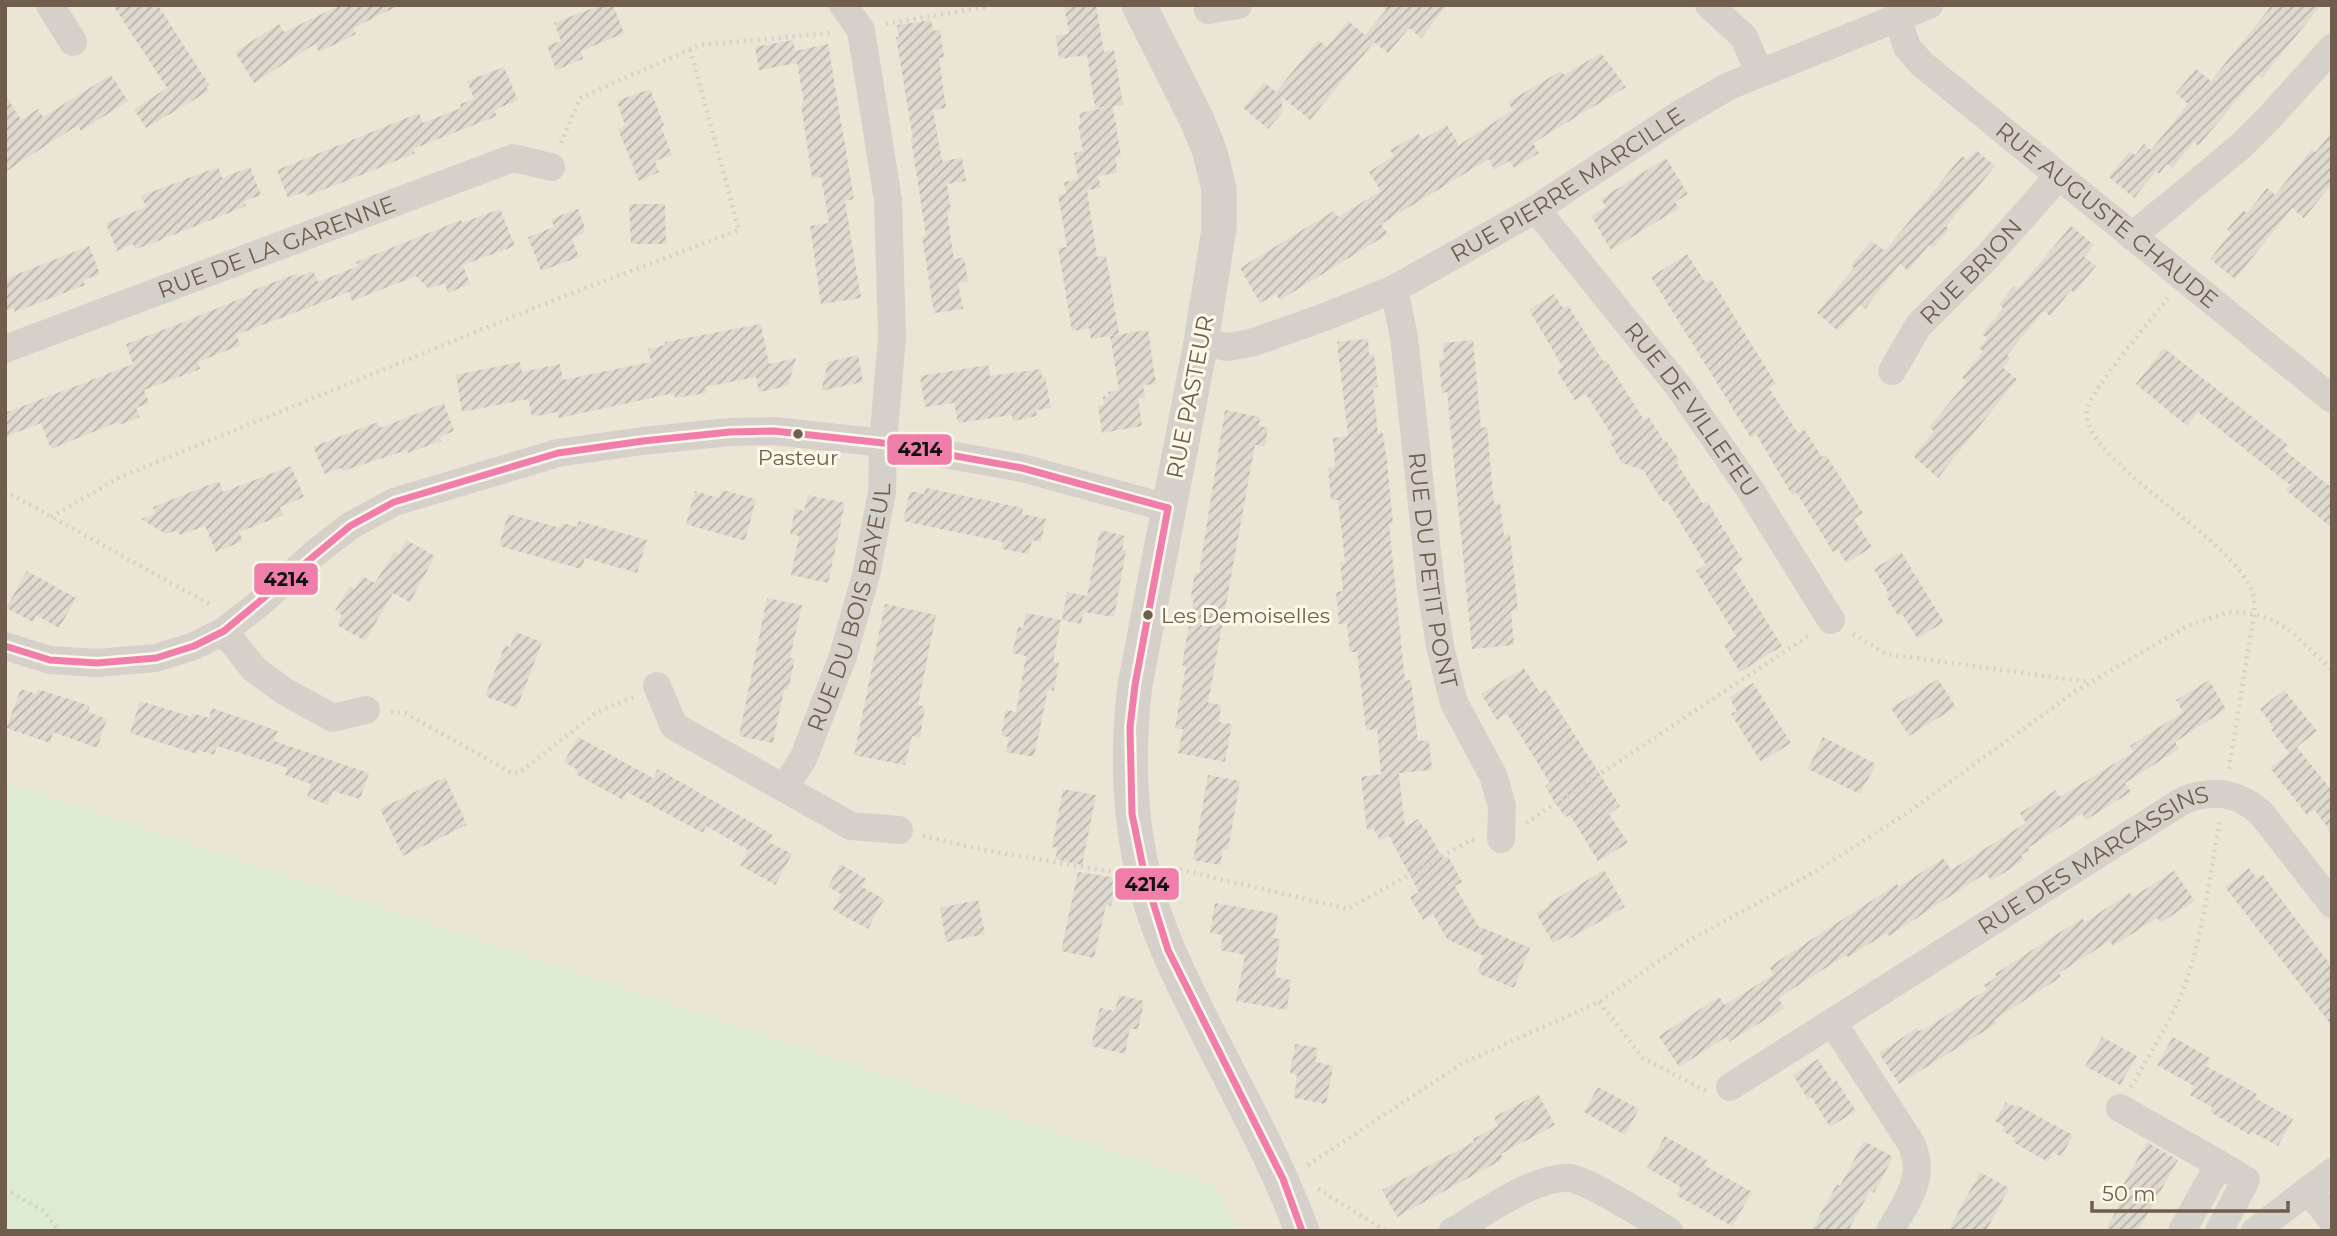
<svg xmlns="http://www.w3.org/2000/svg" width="2337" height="1236" viewBox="0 0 2337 1236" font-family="Montserrat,sans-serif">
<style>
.residential{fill:#ebe5d5}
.grass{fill:#ddebd4}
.building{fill:url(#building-hatch)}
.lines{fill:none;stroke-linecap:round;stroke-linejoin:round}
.path{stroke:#d6d0ca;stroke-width:4.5;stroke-dasharray:2 5;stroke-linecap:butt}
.minor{stroke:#d6d0cb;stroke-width:28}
.tertiary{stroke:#d6d0cb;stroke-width:35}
.bus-1-casing{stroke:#fdf8e8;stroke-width:12}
.bus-1{stroke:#f17eaa;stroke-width:7}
.bus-dot{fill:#6f5e4b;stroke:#fdf8e8;stroke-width:2.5}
.labels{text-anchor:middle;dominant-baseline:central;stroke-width:6;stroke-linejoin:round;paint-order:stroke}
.bus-label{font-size:21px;fill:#6f5e4b;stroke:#fdf8e8}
.street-label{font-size:23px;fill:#6f5e4b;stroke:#fdf8e8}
.line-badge{stroke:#fdf8e8;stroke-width:2.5}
.pale-badge-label{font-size:19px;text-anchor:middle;font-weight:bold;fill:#111}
</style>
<defs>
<pattern id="building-hatch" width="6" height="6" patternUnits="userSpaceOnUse" patternTransform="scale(1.75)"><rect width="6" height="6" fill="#dfdad0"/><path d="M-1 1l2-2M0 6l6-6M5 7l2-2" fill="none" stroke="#b9b4ab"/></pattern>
</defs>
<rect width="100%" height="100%" fill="#f4f2e8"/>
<polygon class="residential" points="5,5 2332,5 2332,1231 1237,1231 1214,1185 5,782"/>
<polygon class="grass" points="5,782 1214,1185 1237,1231 5,1231"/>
<g class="building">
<polygon points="113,5 158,5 209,85 206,87 209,91 146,128 134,109 167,88"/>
<polygon points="341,5 400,5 353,28 356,34 319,52 315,44 254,83 235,52 279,24 284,32"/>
<polygon points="601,5 613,5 624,33 581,51 583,59 556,70 547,46 561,41 554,23"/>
<polygon points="1064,5 1096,5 1104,52 1114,50 1123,105 1095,108 1087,55 1059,59 1056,36 1069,33"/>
<polygon points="1380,5 1447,5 1421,38 1409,28 1388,53 1374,42 1310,120 1276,92 1318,40 1327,47 1348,21 1365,35 1386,10"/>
<polygon points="2272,5 2321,5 2262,78 2258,75 2198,146 2194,142 2172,168 2167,164 2159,174 2156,171 2134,198 2109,177 2130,151 2135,155 2144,144 2151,150 2188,104 2176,93 2196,69 2211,81"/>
<polygon points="931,20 933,31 940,30 944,57 939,58 946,108 933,110 942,161 962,158 966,181 947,184 951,211 947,212 954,259 964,257 968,281 958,283 963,309 934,313 922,237 926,236 911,139 913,139 896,37 899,37 897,25"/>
<polygon points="793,40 795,51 828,44 854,199 845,201 861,298 821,304 810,226 829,223 821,177 812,179 801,104 804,103 797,63 759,70 755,47"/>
<polygon points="1601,53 1626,87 1533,143 1539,153 1514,168 1509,161 1494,170 1489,159 1381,224 1388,234 1280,300 1276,294 1260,303 1240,268 1334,211 1338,217 1381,191 1369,172 1394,156 1390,150 1418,134 1422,140 1447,125 1459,145 1513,110 1508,102 1561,71 1564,75"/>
<polygon points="504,67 518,100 494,110 497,116 430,142 413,149 415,153 344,182 306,196 304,192 288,198 277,170 419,113 423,123 461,108 460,104 474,99 467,81"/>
<polygon points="111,75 128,101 81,131 78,125 5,172 5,94 21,120 38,109 43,117"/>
<polygon points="1264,82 1282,97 1282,113 1268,129 1243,108"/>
<polygon points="650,89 664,125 661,127 672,155 655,161 659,172 639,181 618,129 625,126 617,101"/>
<polygon points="1113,106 1121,157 1116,158 1117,173 1098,176 1101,188 1087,190 1097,257 1106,256 1119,334 1091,339 1089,328 1072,331 1058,248 1067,247 1058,195 1066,194 1064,182 1078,180 1074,153 1083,151 1078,124 1081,124 1079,113"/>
<polygon points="2332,132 2332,184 2304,218 2292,208 2235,279 2210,259 2231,233 2227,230 2243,210 2247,213 2267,188 2275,195 2311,150 2316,152"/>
<polygon points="1976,150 1995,166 1946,226 1949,229 1933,248 1929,245 1908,271 1900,264 1865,309 1860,305 1838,331 1817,313 1854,268 1851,265 1871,241 1885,251 1962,156 1967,160"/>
<polygon points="1666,158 1688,194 1675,202 1679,208 1611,250 1591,216 1606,207 1601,199"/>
<polygon points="218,167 222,178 250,167 261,195 244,201 246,206 145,246 135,249 133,244 117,251 106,223 146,207 141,196"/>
<polygon points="629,204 665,204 666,244 631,244"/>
<polygon points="500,209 515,246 463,265 470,284 448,293 445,283 429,289 416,276 352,301 349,292 236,335 241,345 198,362 200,369 144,390 149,403 136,408 140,417 119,425 118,422 51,449 41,423 5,437 5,413 133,364 126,344 186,321 252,294 251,291 285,278 296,274 298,277 313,271 318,282 358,266 356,262 461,220 462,223"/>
<polygon points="578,209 584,225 584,233 572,239 579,257 541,271 528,237 554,227 551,219"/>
<polygon points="2071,226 2094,245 2084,257 2096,266 2074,293 2071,290 2050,316 2044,311 2007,355 2011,358 2003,368 2017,379 1938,478 1913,456 1934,431 1929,427 1967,382 1962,378 1983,351 1979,348 1987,338 1982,334 2003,308 1999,304 2014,286 2018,289"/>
<polygon points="89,246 100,274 83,280 85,285 15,312 14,308 5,311 5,279"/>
<polygon points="1687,254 1705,282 1711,279 1726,303 1776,384 1769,388 1798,433 1804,429 1822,457 1826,455 1863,513 1854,519 1872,547 1846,563 1838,549 1833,552 1796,492 1792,495 1756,434 1751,438 1651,277"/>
<polygon points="1554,294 1563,308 1568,305 1603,361 1606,360 1644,420 1649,417 1664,442 1666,440 1679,460 1676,462 1703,504 1707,501 1743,561 1733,567 1782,646 1740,672 1724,645 1736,636 1696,571 1706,565 1667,501 1664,503 1643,470 1622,463 1609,441 1614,439 1586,394 1575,400 1557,371 1563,367 1529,310"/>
<polygon points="761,324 769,364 796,358 788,386 759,392 756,377 705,387 706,393 675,398 674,393 559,418 557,412 532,417 528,399 462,412 456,375 520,362 522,372 560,364 563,380 651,362 648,349 665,345 665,342"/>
<polygon points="1148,330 1156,384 1143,385 1145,398 1138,399 1142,426 1102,433 1098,406 1104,405 1103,397 1109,396 1108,392 1119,390 1110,336"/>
<polygon points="1368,339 1369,355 1374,354 1378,387 1373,388 1378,433 1383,433 1387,462 1393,523 1389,524 1405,681 1411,680 1418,741 1429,740 1432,770 1399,773 1405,827 1418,819 1424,829 1426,828 1443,859 1448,856 1462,882 1455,886 1478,926 1530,948 1514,988 1477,973 1484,956 1447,939 1433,914 1423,920 1410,897 1419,892 1389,836 1380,840 1373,828 1367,831 1361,777 1381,774 1377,729 1366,730 1357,652 1350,652 1347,623 1339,624 1336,592 1343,591 1340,562 1345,562 1338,500 1331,500 1328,468 1335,467 1333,438 1348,436 1337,342"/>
<polygon points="1473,340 1481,428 1487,427 1494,504 1500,503 1504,535 1510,534 1518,610 1511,611 1514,645 1472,649 1447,392 1442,393 1439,360 1444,359 1443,343"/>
<polygon points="2164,348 2288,445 2284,450 2332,488 2332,528 2286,490 2290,485 2198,412 2187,426 2136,384"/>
<polygon points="858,355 863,382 821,391 828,362"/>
<polygon points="988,365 990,376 1041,369 1042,378 1045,377 1051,408 1036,410 1037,416 1013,421 1012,415 958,423 954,403 925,407 920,376"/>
<polygon points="444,403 454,431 439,437 441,441 408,453 407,450 343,471 341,468 325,474 313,447 378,422 380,428"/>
<polygon points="1225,410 1260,417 1259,426 1268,428 1265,446 1255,445 1208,703 1221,705 1219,722 1232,724 1225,762 1178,753 1183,729 1175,728 1186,666 1182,665 1194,597 1191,596 1195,572 1199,573"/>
<polygon points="291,466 304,497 280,507 283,515 239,532 243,541 216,552 205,526 180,535 177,530 166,534 141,519 155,514 153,507 219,481 223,492"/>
<polygon points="926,488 1023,508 1022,514 1046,519 1041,542 1032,540 1029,554 1002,549 1003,542 903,521 910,491 924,494"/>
<polygon points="722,490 756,499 745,541 686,524 695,491 719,498"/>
<polygon points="808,495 845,503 828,583 791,575 799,536 790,534 795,508 804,511"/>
<polygon points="508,514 561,528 562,523 577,527 579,521 647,540 637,573 585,558 581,569 499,546"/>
<polygon points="1100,530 1125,536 1122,550 1126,551 1114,617 1084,612 1081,624 1062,620 1067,592 1087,596"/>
<polygon points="406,540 435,556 410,602 393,593 365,641 337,625 342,615 335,611 350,586 355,589 362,576 375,583 394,552 399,554"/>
<polygon points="1901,552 1944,622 1917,638 1902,614 1898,616 1886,596 1889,594 1874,569"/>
<polygon points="27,571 76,598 59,628 36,615 33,622 6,608"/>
<polygon points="767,598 802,605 790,658 795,659 788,690 784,689 773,743 739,736"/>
<polygon points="885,604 936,615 918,705 925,707 920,738 912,736 905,765 854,755"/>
<polygon points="1026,613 1061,620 1053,662 1059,663 1054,691 1048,689 1034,757 1006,752 1009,737 1001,736 1006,710 1016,712 1026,656 1012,653 1018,627 1023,628"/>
<polygon points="516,632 542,642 517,708 485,696 505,645 510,647"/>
<polygon points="1524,668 1540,693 1546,690 1620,806 1609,814 1628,843 1598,861 1570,815 1565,817 1554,801 1545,786 1550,783 1507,714 1497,720 1481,694"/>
<polygon points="1938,679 1956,707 1909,736 1891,708"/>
<polygon points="2209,680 2226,709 2175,742 2179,749 2125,783 2131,792 2086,820 2082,813 2028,848 2029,850 2021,855 2024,860 1991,881 1986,873 1889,936 1887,933 1848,957 1846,955 1778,998 1784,1008 1729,1042 1726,1037 1679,1067 1659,1036 1719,997 1725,1005 1774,974 1769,967 1897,884 1899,887 1943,858 1951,870 2026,823 2020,813 2056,790 2060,797 2133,752 2130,746 2183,712 2176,700"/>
<polygon points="1753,683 1791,743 1761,762 1731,714 1737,711 1729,698"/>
<polygon points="21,689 36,694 38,689 90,706 88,712 107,719 97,748 53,732 50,743 6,728"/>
<polygon points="2284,690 2317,731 2297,747 2332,791 2332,834 2314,809 2307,815 2270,768 2293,750 2289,753 2271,730 2274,728 2260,709"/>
<polygon points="140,701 192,717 193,713 209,718 212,708 278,731 274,741 369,773 360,799 333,791 328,805 307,797 311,784 285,775 288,768 217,746 214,755 198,750 197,754 130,733"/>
<polygon points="578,737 653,778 658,769 773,835 769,842 792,854 775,885 740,865 748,850 706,826 703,833 627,792 623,800 576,774 578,770 564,762"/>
<polygon points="1823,737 1876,764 1860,794 1808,769"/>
<polygon points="1208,775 1240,781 1228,850 1223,849 1220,865 1193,860"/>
<polygon points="445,777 467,825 403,856 380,809"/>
<polygon points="1063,789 1096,795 1082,865 1055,859 1058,848 1052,847"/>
<polygon points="840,864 866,879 862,887 884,899 868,929 833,910 841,894 828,887"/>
<polygon points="2249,868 2257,878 2262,874 2332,967 2332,1026 2225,887"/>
<polygon points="1604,870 1625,907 1569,939 1567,935 1553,943 1536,913 1549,906 1548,904"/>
<polygon points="2174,871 2195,901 2160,923 2157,918 2113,946 2110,941 2059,973 2061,977 1994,1020 1996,1024 1899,1084 1879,1053 1917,1028 1919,1031 1930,1026 1987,989 1984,985 1997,977 1995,974 2082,918 2085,922 2130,893 2133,897"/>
<polygon points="1078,872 1117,878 1111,906 1106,905 1094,958 1061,951"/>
<polygon points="978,900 985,934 946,942 940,908"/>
<polygon points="1215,903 1278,914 1274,938 1280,939 1275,977 1291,980 1287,1010 1236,1001 1245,955 1220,950 1223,935 1210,933"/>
<polygon points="1119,995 1144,1001 1138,1030 1130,1028 1125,1054 1091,1046 1100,1008 1115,1011"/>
<polygon points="2102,1037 2137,1056 2120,1085 2085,1066"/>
<polygon points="2173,1037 2210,1058 2206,1066 2257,1094 2255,1098 2293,1119 2278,1146 2252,1132 2250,1135 2210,1112 2212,1107 2190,1095 2194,1086 2157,1065"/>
<polygon points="1295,1044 1318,1048 1315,1062 1333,1066 1326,1104 1294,1098 1297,1075 1290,1073"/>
<polygon points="1818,1059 1833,1082 1836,1080 1856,1111 1830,1127 1811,1097 1808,1099 1793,1075"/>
<polygon points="1598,1087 1639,1109 1625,1135 1584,1112"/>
<polygon points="1538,1094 1555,1125 1501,1154 1503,1159 1397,1217 1382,1190 1474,1142 1473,1139 1498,1126 1494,1117"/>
<polygon points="2006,1102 2016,1107 2017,1105 2073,1135 2061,1157 2053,1152 2048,1162 2013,1142 2015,1138 2002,1131 2005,1127 1995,1121"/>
<polygon points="1665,1136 1707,1160 1704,1165 1752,1192 1732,1226 1676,1195 1681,1187 1647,1168"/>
<polygon points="1864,1141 1893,1157 1874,1193 1870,1191 1848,1231 1811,1231 1837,1184 1840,1186"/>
<polygon points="2147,1142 2178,1160 2138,1231 2105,1231 2127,1190 2122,1187"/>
<polygon points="1980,1172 2009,1188 1986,1231 1948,1231"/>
</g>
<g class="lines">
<g class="path">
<polyline points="886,24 984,7 984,5"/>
<polyline points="561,143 580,98 700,45 832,33"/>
<path d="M2168,298c-17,23 -77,90 -81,113 -8,48 148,127 166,182 2,6 1,14 1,21l-25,155"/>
<polyline points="5,491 213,606"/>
<polyline points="51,517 118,478 539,306 739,230 690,49"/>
<polyline points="1853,634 1886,654 2089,682"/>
<polyline points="391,712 405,713 512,773 519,773 597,712 633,697"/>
<polyline points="1526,823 1811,634"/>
<polyline points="923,836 984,850 1113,872"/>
<polyline points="1173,868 1348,909 1471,840 1477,840"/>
<polyline points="1599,1002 1643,1058 1706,1091"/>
<path d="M2131,1087c19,-34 42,-68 55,-105 18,-52 24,-109 34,-163"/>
<polyline points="1308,1165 1463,1063 1599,1002 1690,940 1816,871 1904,815 2076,691 2187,626 2229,612 2254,614 2273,620 2292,632 2332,670"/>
<polyline points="5,1189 42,1210 60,1231"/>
<polyline points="1318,1189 1386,1231"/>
</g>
<g class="minor">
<polyline points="50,5 73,42"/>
<polyline points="1709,5 1744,37 1759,72"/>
<polyline points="1208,10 1238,5"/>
<path id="s1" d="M1897,18l10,29 15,17 410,335"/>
<path id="s2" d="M1536,209l143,178 70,101 82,132"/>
<polyline points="2132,236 2240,147 2270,117 2332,48"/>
<path id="s3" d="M1394,289l10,48 27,251 9,58 14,57 39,72 9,31 -1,33"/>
<path id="s4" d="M1201,342l26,5 24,-4 74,-26 69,-28 142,-80 141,-93 52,-30 200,-81"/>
<path id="s5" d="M5,349l508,-191 38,9"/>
<path id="s6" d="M1892,371l26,-45 69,-69 71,-80"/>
<polyline points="224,631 254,669 284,691 333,718 366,710"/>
<polyline points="5,646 50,660 97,663 156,658 194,646 224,631 260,603 315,553 350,526 394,502 558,453 643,441 730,432 774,431 883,443 1022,468 1168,508"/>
<polyline points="657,686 674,726 851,826 899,830"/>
<path id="s7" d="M784,788l19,-29 40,-103 23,-81 16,-83 1,-49 9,-106 -4,-137 -27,-170 -18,-25"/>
<path d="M1833,1023l78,120c16,35 -4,57 -21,88"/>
<path id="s8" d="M1730,1087l454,-287c30,-11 53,-8 77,13l71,91"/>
<polyline points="2120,1108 2219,1164"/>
<polyline points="2308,1190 2332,1220"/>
<path d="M1453,1231c30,-17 81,-55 116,-53 19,2 80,41 100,53"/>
<polyline points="2182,1231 2219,1164 2246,1180 2219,1231"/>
<polyline points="2255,1231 2332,1172"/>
</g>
<path class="tertiary" d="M1139,5l58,115 13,32 9,37v40l-18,113 -66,343c-11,90 -3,183 34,267 41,94 97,182 133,279"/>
<defs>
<g id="bus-1">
<polyline points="1168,508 1135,685 1130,727 1132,814 1145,877 1168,950 1283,1179 1302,1231"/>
<polyline points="5,646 50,660 97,663 156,658 194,646 224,631 350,526 394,502 558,453 643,441 730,432 774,431 883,443 1022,468 1168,508"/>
</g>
</defs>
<use href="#bus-1" class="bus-1-casing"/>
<use href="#bus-1" class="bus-1"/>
</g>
<g class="bus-dot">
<circle cx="798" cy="434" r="6"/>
<circle cx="1148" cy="615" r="6"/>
</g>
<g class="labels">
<g class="bus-label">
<text x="798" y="457">Pasteur</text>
<text x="1161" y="615" text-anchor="start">Les Demoiselles</text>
</g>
<g class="street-label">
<text stroke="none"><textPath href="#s4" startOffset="406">RUE PIERRE MARCILLE</textPath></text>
<text stroke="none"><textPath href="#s1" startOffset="292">RUE AUGUSTE CHAUDE</textPath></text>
<text stroke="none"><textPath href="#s5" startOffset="290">RUE DE LA GARENNE</textPath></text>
<text stroke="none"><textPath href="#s6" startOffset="128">RUE BRION</textPath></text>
<text transform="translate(1190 397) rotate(-79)">RUE PASTEUR</text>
<text stroke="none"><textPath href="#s2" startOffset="254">RUE DE VILLEFEU</textPath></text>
<text stroke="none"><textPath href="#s3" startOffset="284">RUE DU PETIT PONT</textPath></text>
<text stroke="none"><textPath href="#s7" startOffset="194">RUE DU BOIS BAYEUL</textPath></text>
<text stroke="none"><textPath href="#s8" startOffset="429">RUE DES MARCASSINS</textPath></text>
</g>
</g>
<g class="line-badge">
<rect x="886" y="433" width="67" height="33" rx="7" fill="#f17eaa"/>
<rect x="253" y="562" width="66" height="34" rx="7" fill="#f17eaa"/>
<rect x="1114" y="867" width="66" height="34" rx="7" fill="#f17eaa"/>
</g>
<g class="pale-badge-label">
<text x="920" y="456">4214</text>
<text x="286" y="586">4214</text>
<text x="1147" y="891">4214</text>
</g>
<rect width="2337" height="1236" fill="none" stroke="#6f5e4b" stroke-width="14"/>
<path d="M2092 1201v10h196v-10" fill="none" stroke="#6f5e4b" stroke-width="3.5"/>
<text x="2102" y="1201" font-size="21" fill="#6f5e4b" stroke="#fdf8e8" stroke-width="5" paint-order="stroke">50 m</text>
</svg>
